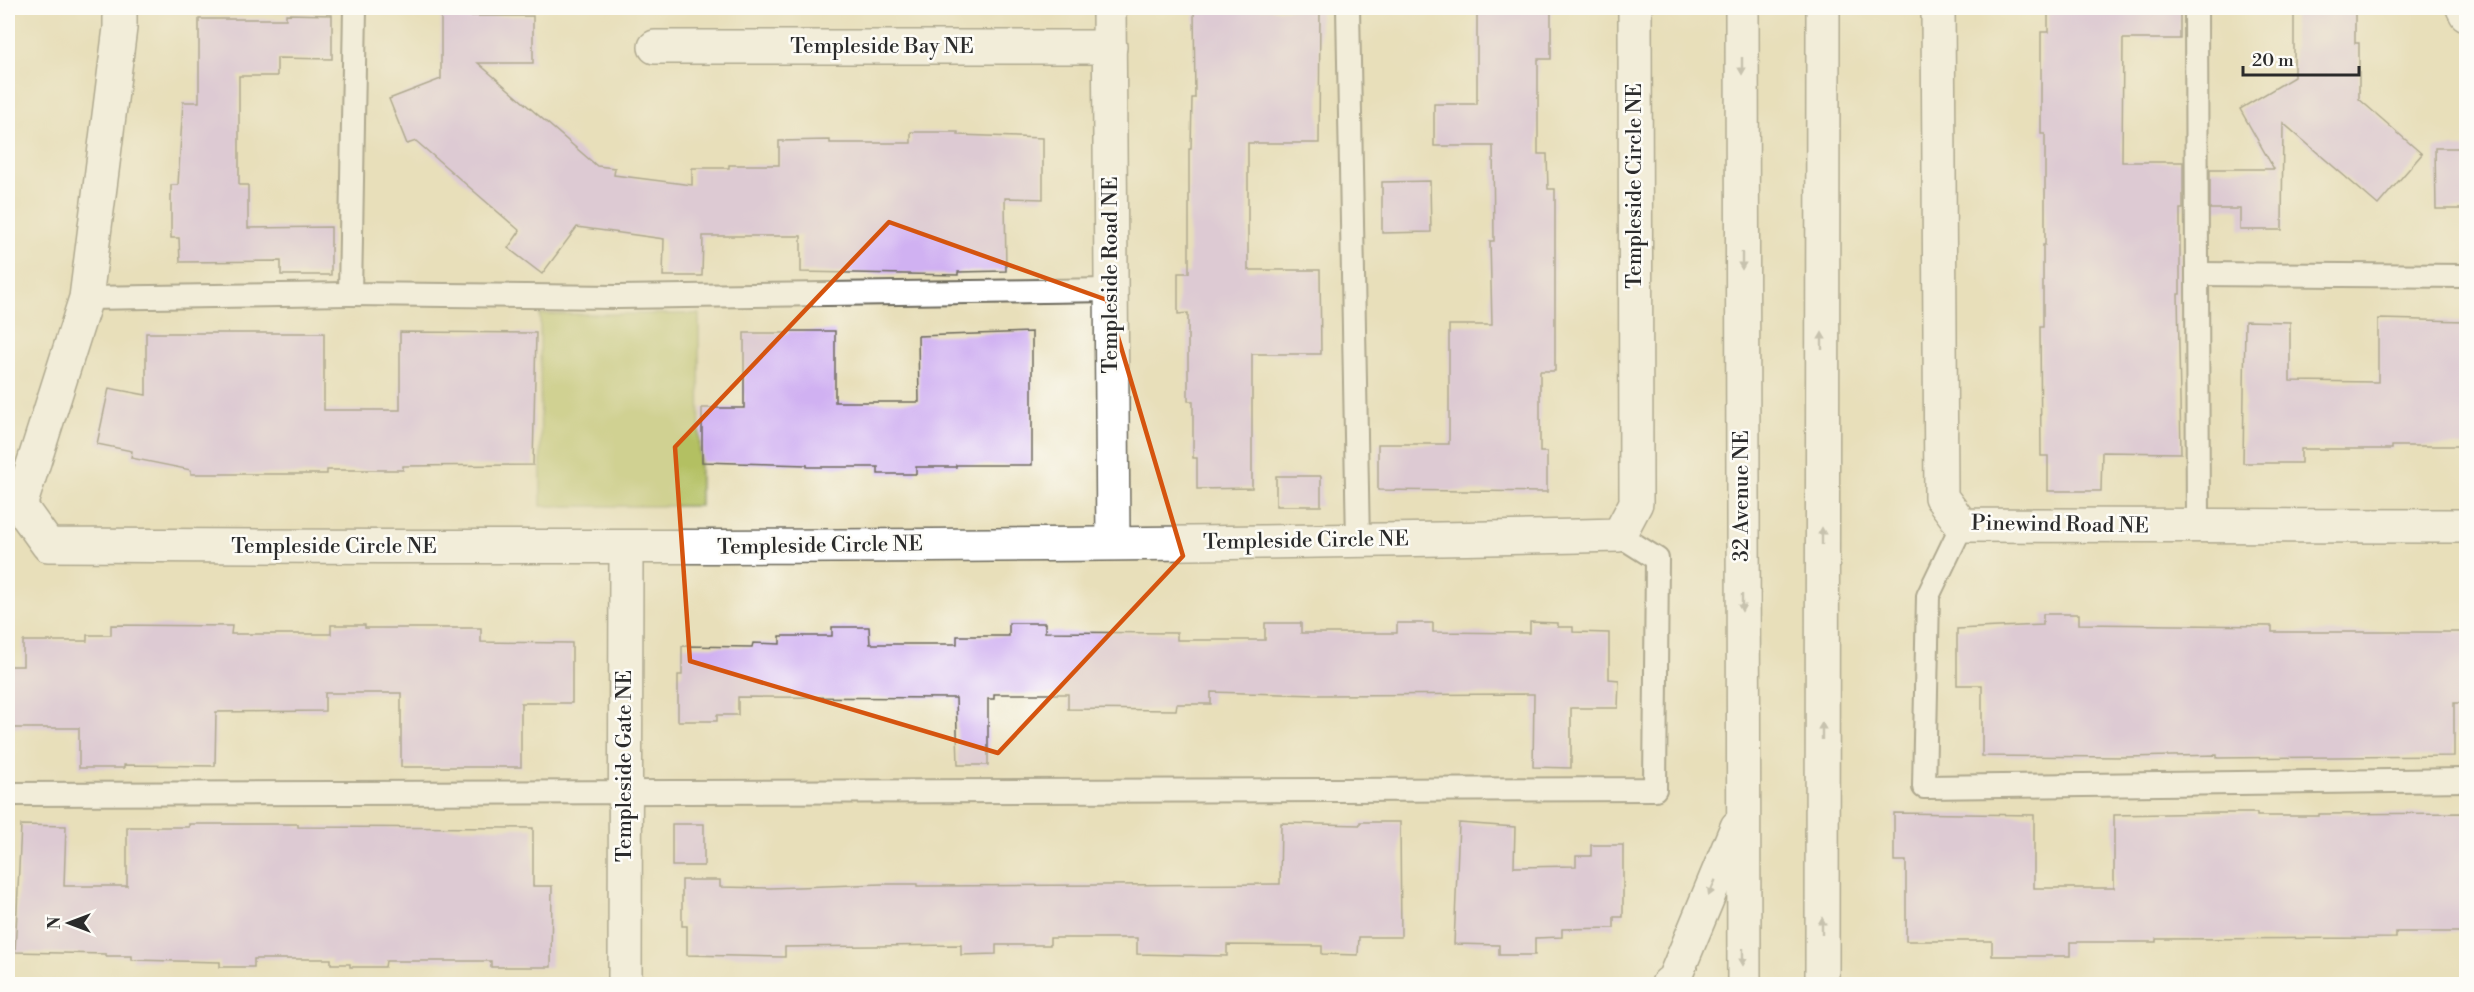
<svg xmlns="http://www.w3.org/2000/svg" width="2474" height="992" viewBox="0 0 2474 992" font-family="'Libre Bodoni',serif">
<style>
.green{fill:#b3c062;stroke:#6f7646;stroke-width:1.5}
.building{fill:#d0b1f2}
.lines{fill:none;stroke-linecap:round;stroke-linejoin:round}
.service-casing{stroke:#6d6a5d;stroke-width:26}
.minor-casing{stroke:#6d6a5d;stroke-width:36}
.secondary-casing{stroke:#6d6a5d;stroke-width:36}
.service{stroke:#fff;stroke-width:22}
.minor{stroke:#fff;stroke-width:33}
.secondary{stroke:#fff;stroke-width:33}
.oneway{fill:#a0a0a0}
.marked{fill:none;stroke:#d5540f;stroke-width:4.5;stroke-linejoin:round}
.labels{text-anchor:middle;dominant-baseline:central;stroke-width:5;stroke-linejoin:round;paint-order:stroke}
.street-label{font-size:21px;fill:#2b2b2b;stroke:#fdfcf7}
</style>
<rect width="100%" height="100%" fill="#fdfcf7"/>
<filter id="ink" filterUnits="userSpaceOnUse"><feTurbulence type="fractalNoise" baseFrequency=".0167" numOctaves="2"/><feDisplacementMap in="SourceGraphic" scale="12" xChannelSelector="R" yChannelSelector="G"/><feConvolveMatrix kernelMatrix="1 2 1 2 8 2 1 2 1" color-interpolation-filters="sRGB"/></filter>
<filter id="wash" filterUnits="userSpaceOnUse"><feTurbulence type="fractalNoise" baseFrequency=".008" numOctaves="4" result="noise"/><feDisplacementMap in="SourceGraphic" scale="24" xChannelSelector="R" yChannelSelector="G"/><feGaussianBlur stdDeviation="1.35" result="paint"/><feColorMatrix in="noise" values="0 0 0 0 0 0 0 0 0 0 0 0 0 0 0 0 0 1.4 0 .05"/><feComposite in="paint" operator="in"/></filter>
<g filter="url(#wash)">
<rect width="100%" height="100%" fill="#e8dfba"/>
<polygon class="green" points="540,314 699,314 700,506 541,506"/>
<g id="blocks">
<g class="building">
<polygon points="1194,8 1320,10 1319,143 1248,143 1248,270 1320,270 1321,354 1252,354 1252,488 1197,489 1197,458 1193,458 1193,401 1188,401 1188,313 1178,314 1178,273 1189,273 1189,149 1191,149 1192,98 1195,98"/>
<polygon points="1477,8 1551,8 1551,59 1538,59 1538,154 1547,154 1548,189 1555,189 1555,371 1540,371 1540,452 1547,452 1547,492 1378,490 1378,444 1449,444 1449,325 1492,325 1490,241 1494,241 1493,146 1434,146 1434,104 1477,104"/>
<polygon points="2048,8 2180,8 2180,39 2123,39 2122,162 2183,162 2183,209 2180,209 2180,294 2178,294 2181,453 2102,452 2101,491 2048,491 2048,456 2041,456 2040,327 2043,327 2043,245 2045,245 2045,134 2041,134 2041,32 2048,32"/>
<polygon points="2294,8 2355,8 2355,43 2359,43 2359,99 2422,154 2378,205 2283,123 2282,230 2240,230 2240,209 2210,209 2210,169 2274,169 2240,109 2294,77"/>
<polygon points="286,14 332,15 332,59 277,58 277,76 239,76 239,185 248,185 248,228 331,227 331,275 281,275 281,261 180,262 179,238 171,238 171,185 178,185 183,102 199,102 199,19 286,19"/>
<polygon points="441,16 533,16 533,63 478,63 597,166 615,168 614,175 692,185 692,168 729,168 729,165 779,165 779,141 830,140 830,143 911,143 911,132 958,132 958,135 1043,138 1043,199 1005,198 1006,271 958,272 958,275 801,272 801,236 703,236 702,276 663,276 664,239 577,227 542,274 508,248 520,231 416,141 407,144 389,99 441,79"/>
<polygon points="2435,148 2466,148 2466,209 2436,209"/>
<polygon points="1430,181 1431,232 1382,233 1382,182"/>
<polygon points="2378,319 2466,321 2466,446 2392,446 2392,449 2301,449 2301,463 2243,463 2245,321 2290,322 2290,381 2378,382"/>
<polygon points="788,331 835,331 835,402 919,402 918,336 1032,332 1032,465 956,465 956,467 916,467 916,474 878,474 878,467 807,467 807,465 702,462 702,408 744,408 744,333 788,333"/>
<polygon points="400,332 536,333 533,465 403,466 403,470 327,470 327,474 191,474 191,470 131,458 132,451 97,444 109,388 146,395 146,333 324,333 324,410 400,410"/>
<rect x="1276" y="476" width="45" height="30"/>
<polygon points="2043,614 2079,614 2079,624 2272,626 2272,632 2466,632 2466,703 2454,703 2454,756 2217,758 2217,755 2127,757 1982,756 1982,685 1957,685 1957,629 2043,625"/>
<polygon points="1530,622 1558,623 1558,627 1573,627 1573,632 1609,633 1609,679 1619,680 1618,708 1571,708 1571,768 1533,767 1534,694 1318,695 1211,692 1211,704 1177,704 1176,710 1068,709 1068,694 994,694 994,699 988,699 988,765 958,765 956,698 738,697 738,715 717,715 717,721 678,721 678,675 682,675 682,646 752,647 753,643 780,644 780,636 832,636 832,627 869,627 870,644 957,644 957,636 1009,636 1009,623 1045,623 1045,632 1177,633 1177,640 1265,640 1265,623 1301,623 1301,633 1397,633 1397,623 1433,623 1433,632 1530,633"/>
<polygon points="111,625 232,626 231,634 331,634 331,625 365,625 365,628 481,628 481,642 572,643 572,703 521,703 521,767 401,767 401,693 325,693 325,711 216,712 215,766 124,765 124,768 79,768 79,728 8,728 8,666 23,666 23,641 87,641 87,635 111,635"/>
<polygon points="1894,813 2034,815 2034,888 2114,888 2114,815 2217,813 2257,813 2257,816 2319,816 2319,814 2466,813 2466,932 2396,932 2396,938 2156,939 2156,942 2070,942 2070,956 1992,956 1992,941 1906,941 1906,861 1894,861"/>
<polygon points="1360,822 1400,822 1401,937 1359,937 1358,955 1322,954 1322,946 1227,945 1227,956 1137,954 1137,938 1050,938 1050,945 996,945 996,954 961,955 961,945 785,947 785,957 687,955 687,926 682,926 682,880 720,880 720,887 770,888 882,884 917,884 917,886 1280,884 1281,823 1360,825"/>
<polygon points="1459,823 1515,827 1514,867 1576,866 1576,856 1591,856 1591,845 1623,845 1623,917 1614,917 1614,928 1562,929 1562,937 1535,938 1535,955 1499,955 1499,945 1454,944"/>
<polygon points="189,824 298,824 298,827 533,828 533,886 552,886 551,967 491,967 491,961 386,961 385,967 350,967 350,964 331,964 331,959 254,959 254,967 220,967 220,962 132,960 132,956 106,956 106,954 15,952 21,825 66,826 64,886 127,886 127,827 189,827"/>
<rect x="672" y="824" width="32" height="42"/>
</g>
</g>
</g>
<g filter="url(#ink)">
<use href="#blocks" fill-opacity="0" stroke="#6d6a5d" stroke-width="1.5"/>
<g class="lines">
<defs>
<g id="service">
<polyline points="355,8 350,294 618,297 1111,290"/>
<polyline points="1348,8 1358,542"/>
<polyline points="2196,8 2198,526"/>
<polyline points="2197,274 2466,276"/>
<polyline points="86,298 350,294"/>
<polyline points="1962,525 1928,596 1924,787 2466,780"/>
<polyline points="8,794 1655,789 1657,559 1619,535"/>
</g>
<g id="minor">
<path d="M120,8v20l-34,270 -66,208 28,39c524,3 1048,3 1571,-10l17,-32 -1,-495"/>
<polyline points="1109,8 1113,542"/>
<polyline points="1938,8 1941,497 1962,525 2466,526"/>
<polyline points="2463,8 2466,14"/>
<polyline points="655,47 1110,47"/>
<polyline points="625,984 626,548"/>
</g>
<g id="secondary">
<polyline points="1742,8 1744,984"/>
<polyline points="1668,984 1674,979 1737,827"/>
<polyline points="1822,984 1823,8"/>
</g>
</defs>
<use href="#service" class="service-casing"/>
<use href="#minor" class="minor-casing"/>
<use href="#secondary" class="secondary-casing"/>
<use href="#service" class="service"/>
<use href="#minor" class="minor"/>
<use href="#secondary" class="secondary"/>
</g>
<defs><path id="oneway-solid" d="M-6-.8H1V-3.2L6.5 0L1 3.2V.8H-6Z" transform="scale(1.5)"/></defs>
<g class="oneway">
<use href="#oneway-solid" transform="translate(1742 66) rotate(90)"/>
<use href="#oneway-solid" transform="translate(1742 261) rotate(90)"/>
<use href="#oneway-solid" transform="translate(1822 341) rotate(-90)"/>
<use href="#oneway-solid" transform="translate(1822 536) rotate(-90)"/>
<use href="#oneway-solid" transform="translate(1742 603) rotate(90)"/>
<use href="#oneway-solid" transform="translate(1822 731) rotate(-90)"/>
<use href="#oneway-solid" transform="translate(1712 888) rotate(113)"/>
<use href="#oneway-solid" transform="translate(1822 926) rotate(-90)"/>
<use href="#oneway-solid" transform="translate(1743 957) rotate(90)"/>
</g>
</g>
<path d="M0 0H2474V992H0ZM889,222l218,78 76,256 -185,197 -308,-92 -15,-214z" fill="#e8dfba" fill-opacity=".55" fill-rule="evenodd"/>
<path class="marked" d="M889,222l218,78 76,256 -185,197 -308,-92 -15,-214z"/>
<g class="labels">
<g class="street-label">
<text x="882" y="47">Templeside Bay NE</text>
<text transform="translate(1635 186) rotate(-90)">Templeside Circle NE</text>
<text transform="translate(1111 275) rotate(-90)">Templeside Road NE</text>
<text transform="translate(1742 496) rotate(-90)">32 Avenue NE</text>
<text transform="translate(2060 525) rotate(1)">Pinewind Road NE</text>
<text transform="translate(1306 541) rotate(-1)">Templeside Circle NE</text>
<text transform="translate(820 546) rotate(-1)">Templeside Circle NE</text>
<text x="334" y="547">Templeside Circle NE</text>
<text transform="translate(625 766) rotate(-90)">Templeside Gate NE</text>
</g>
</g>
<rect width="2474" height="992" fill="none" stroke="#fdfcf7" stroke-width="30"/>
<g transform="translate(69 923) rotate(270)" stroke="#fdfcf7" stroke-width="4.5" paint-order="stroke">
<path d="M0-4.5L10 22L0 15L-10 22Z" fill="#2b2b2b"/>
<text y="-9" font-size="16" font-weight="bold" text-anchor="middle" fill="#2b2b2b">N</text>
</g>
<path d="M2243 66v9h116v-9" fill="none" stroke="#2b2b2b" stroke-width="3"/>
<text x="2252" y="66" font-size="18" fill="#2b2b2b" stroke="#fdfcf7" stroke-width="4.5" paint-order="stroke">20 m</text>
</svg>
